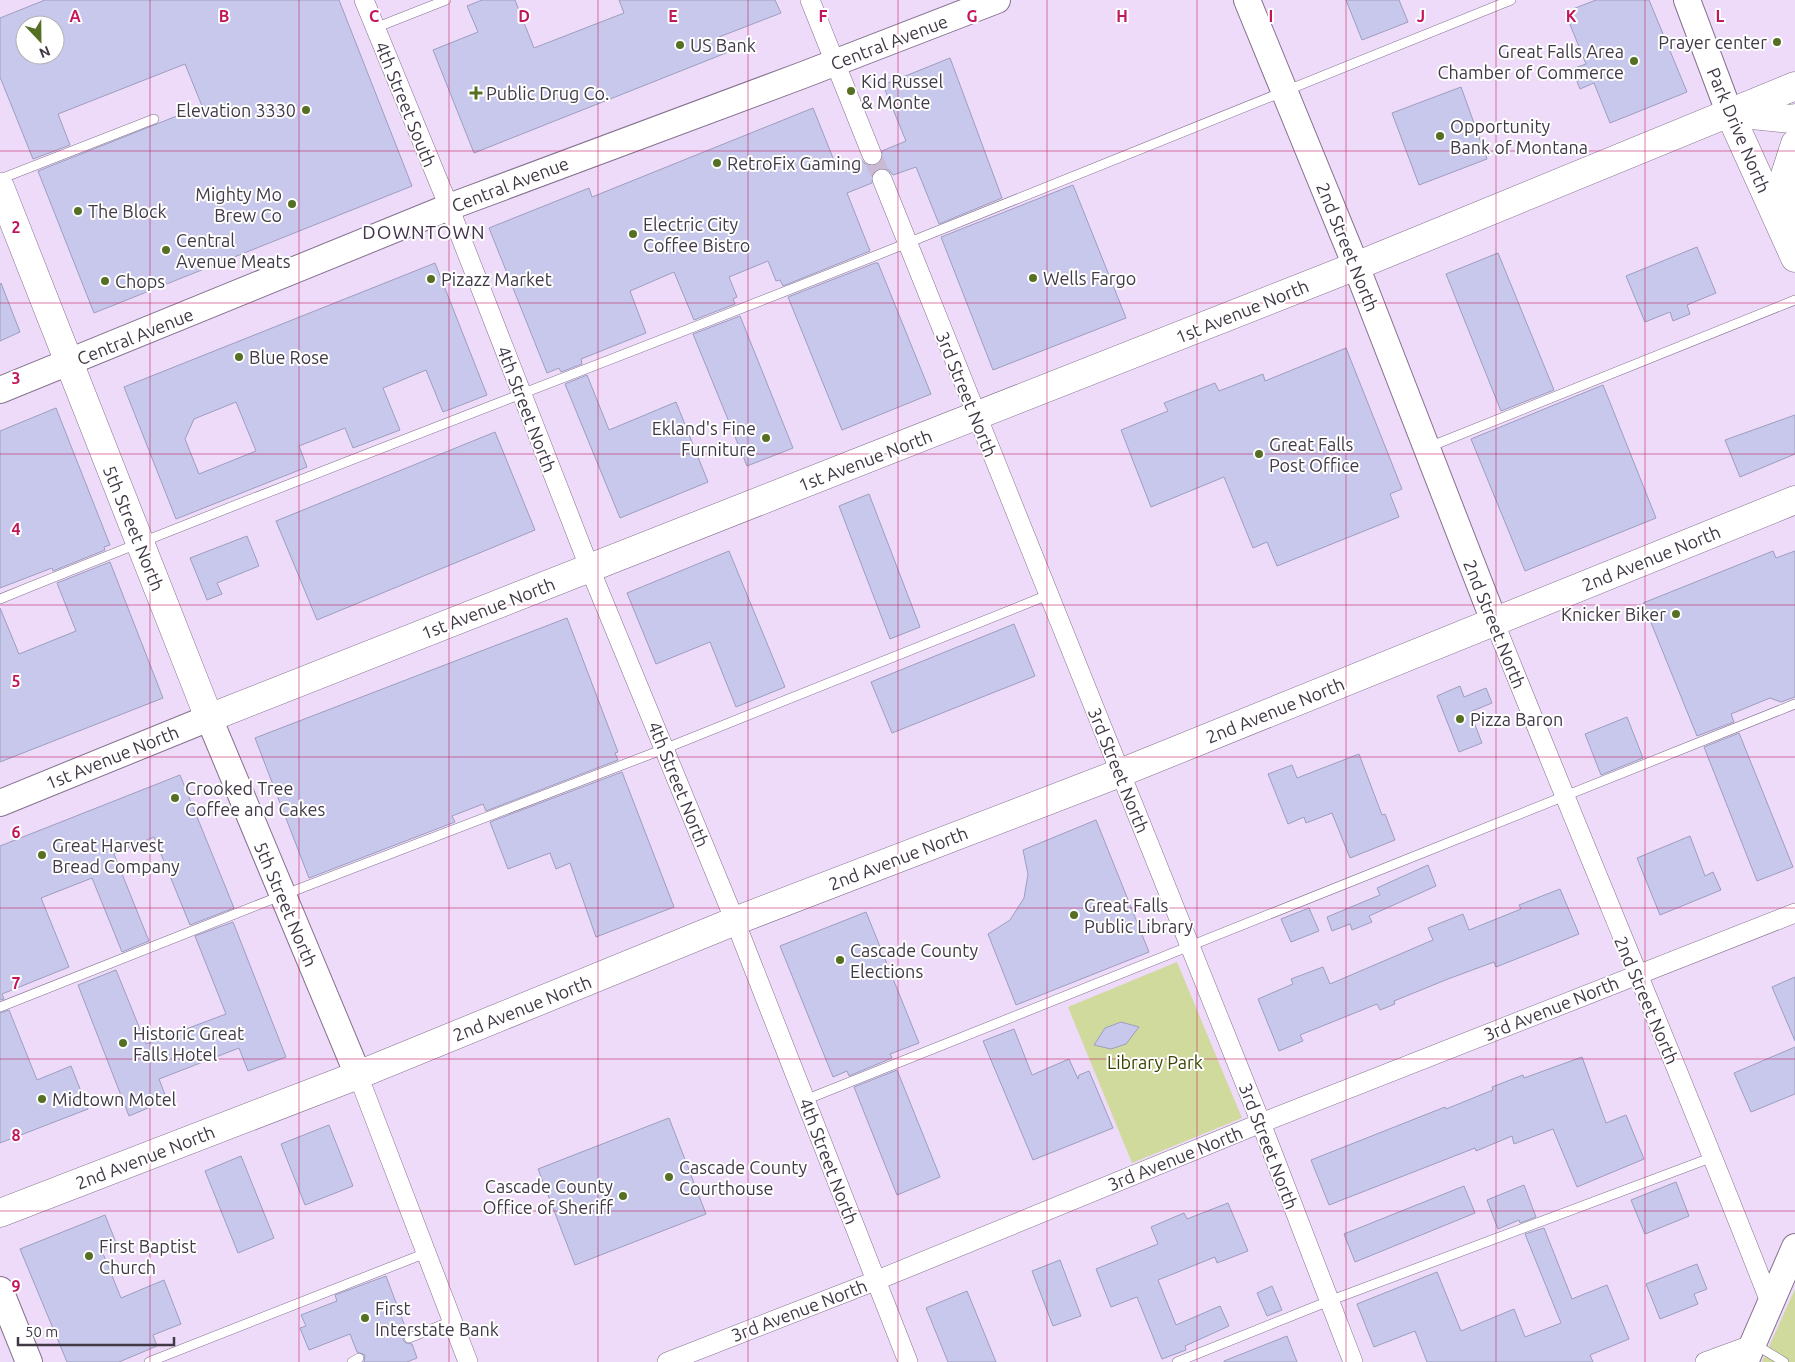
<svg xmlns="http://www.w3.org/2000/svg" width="1795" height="1362" viewBox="0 0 1795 1362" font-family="Ubuntu,sans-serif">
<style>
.green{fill:#d0da9c}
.building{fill:#c7c8eb;stroke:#9d9ebf;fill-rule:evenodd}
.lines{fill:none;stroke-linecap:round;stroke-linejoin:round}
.street-tunnel{stroke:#cbbad5;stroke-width:19;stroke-dasharray:19 9;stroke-linecap:butt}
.lane-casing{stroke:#83718d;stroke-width:10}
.street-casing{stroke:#83718d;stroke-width:20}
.secondary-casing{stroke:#83718d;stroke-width:28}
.primary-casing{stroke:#83718d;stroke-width:29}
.lane{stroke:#fff;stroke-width:9}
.street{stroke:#fff;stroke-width:19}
.secondary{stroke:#fff;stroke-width:26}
.primary{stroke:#fff;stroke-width:28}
.grid{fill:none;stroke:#c2185b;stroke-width:1;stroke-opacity:0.55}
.poi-dot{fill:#567023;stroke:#fff;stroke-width:2}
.labels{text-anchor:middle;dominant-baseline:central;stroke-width:4;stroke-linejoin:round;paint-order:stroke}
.street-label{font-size:18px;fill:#413946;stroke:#fff}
.poi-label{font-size:18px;fill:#413946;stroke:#fff;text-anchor:start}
.park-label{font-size:18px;fill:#3c4200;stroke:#fff}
.neighbourhood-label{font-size:19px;letter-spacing:1px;fill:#43324c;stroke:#fff}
.grid-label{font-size:16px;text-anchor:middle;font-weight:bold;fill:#c2185b;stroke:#fff;stroke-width:4;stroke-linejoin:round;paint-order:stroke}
</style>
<rect width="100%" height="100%" fill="#eedaf9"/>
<g class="green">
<polygon points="1177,962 1242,1118 1132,1163 1068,1007"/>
<polygon points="1795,1289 1795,1362 1762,1362"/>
</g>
<g class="building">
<path d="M45,0h294l73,186 -318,127 -56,-142 164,-65 -17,-42 -127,50 12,31 -37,14 -33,-82v-59zM25,25h30v30h-30z"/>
<polygon points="482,0 515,0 534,48 624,13 619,0 775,0 781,13 719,37 726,53 474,153 433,50 478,32 467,6"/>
<polygon points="1346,0 1399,0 1408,22 1362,40"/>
<polygon points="1596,0 1649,0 1687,92 1610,123 1594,83 1580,89 1572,69 1586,64 1565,12"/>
<polygon points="950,58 1002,198 939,224 916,167 893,175 889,170 878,168 873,172 872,183 847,193 870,251 783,286 780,280 776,281 768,261 729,277 737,297 733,299 735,304 694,320 674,272 630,291 646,333 581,359 582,364 561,372 559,368 547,373 489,228 589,188 592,197 813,108 837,168 861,159 865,164 876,166 881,162 882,151 906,141 883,85"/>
<polygon points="1461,87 1487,159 1419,185 1392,113"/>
<polygon points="1073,185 1126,318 993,370 941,237"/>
<polygon points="1697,247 1716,293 1687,305 1690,314 1673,321 1670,312 1645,322 1626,276"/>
<polygon points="1498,253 1554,390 1501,411 1446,274"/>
<path d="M435,263l52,132 -44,17 -17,-42 -43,18 17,42 -47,18 -8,-20 -46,18 8,21 -131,52 -52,-132zM236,402l20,49 -57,23 -14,-35 9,-20z"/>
<polygon points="875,263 878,263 931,394 842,430 788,297"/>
<polygon points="1,283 20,332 0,341 0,284"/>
<polygon points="740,316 793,448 747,466 693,334"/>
<polygon points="1346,348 1402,489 1390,494 1399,517 1277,566 1267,542 1253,548 1224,477 1151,507 1121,430 1168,411 1164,403 1215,383 1219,391 1263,374 1265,381"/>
<polygon points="587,375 609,430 676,402 708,482 620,518 565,384"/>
<polygon points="1603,385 1656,518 1525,571 1471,439"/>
<polygon points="56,408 110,545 104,547 105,550 53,571 52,568 0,588 0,431"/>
<polygon points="1795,415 1795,454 1740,477 1725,440"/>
<polygon points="495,432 535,530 317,620 276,521"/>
<polygon points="869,494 920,627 890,639 839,506"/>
<polygon points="247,536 259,566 217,583 222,594 207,600 190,558"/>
<polygon points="729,551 785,687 736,707 710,642 656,664 627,593"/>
<polygon points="1773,551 1776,558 1795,551 1795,697 1781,702 1770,698 1731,714 1734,722 1697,736 1643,603"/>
<polygon points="110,562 163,698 0,762 0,608 19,654 76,631 57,583"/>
<polygon points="567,618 618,752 615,753 618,760 486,811 483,804 452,816 455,822 309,878 255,738"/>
<polygon points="1014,624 1035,676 892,733 871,682"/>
<polygon points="1460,686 1464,697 1486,688 1492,703 1470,712 1482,743 1459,752 1437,696"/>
<polygon points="1627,717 1643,758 1601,775 1585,734"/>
<polygon points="1739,733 1793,867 1757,881 1704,747"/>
<polygon points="1359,754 1382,815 1385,814 1395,840 1350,858 1332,813 1306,823 1304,817 1288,824 1268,774 1292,765 1297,778"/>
<polygon points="622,772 674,907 596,937 570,863 556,869 550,853 508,869 490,822"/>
<polygon points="180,775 234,908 190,925 154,837 114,854 149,941 122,952 92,878 41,898 69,967 2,994 4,999 0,1000 0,846"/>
<polygon points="1096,820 1149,952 1016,1005 988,934 1010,920 1024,898 1028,874 1023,850"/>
<polygon points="1690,836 1705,876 1713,872 1721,890 1660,915 1637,858"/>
<polygon points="1428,865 1436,886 1369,916 1372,922 1352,930 1350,924 1332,931 1327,917 1380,895 1377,888"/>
<polygon points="1560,889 1579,934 1496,967 1494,962 1448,979 1394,1001 1395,1004 1380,1010 1377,1004 1300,1035 1303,1041 1279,1051 1258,999 1293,984 1291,979 1323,967 1330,984 1433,940 1428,928 1463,914 1469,930 1521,909 1519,905"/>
<polygon points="1309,908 1319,931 1291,942 1281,919"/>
<polygon points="866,912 919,1043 890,1054 892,1058 849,1076 847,1071 833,1077 780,946"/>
<polygon points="233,922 286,1057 248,1071 239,1048 159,1079 167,1100 129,1116 78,985 116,970 146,1044 226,1014 195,936"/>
<polygon points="1795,977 1795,1041 1772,987"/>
<polygon points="9,1010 37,1080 71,1066 88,1109 0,1143 0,1013"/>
<polygon points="1121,1022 1139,1027 1126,1044 1111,1049 1094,1045 1105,1028"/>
<polygon points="1014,1029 1032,1075 1069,1059 1078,1079 1079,1075 1089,1071 1113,1128 1033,1160 983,1041"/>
<polygon points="1795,1047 1795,1094 1751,1112 1734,1073"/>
<polygon points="1582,1057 1606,1123 1626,1115 1644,1159 1577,1187 1553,1129 1514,1144 1512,1136 1476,1151 1475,1148 1329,1205 1311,1160 1445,1107 1446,1109 1493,1090 1492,1087 1523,1075 1524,1078"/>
<polygon points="897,1070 940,1177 897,1195 854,1087"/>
<polygon points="669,1118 706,1214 575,1265 538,1169"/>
<polygon points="329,1125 353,1186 305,1205 281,1144"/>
<polygon points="241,1156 274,1238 238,1253 205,1171"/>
<polygon points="1676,1182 1689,1216 1645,1234 1631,1200"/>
<polygon points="1524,1185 1536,1217 1520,1223 1519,1220 1498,1229 1487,1200"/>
<polygon points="1464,1186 1475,1213 1355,1262 1344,1234"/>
<polygon points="1228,1203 1248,1251 1217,1263 1215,1257 1158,1280 1176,1325 1220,1306 1229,1326 1185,1346 1186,1350 1162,1359 1137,1297 1111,1307 1096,1269 1158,1244 1151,1227 1184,1213 1187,1219"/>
<polygon points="105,1215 117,1245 102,1251 121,1298 164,1280 181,1324 153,1335 157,1346 119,1362 67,1362 20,1249"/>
<polygon points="1544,1228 1572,1299 1607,1285 1629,1339 1590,1355 1593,1362 1427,1362 1415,1331 1374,1347 1357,1304 1437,1272 1461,1331 1514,1309 1525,1337 1561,1323 1525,1234"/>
<polygon points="1060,1260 1081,1316 1053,1326 1032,1271"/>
<polygon points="1697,1264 1707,1289 1694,1294 1698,1304 1660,1319 1646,1284"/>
<polygon points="386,1276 407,1332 404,1335 403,1340 406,1343 412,1344 417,1358 407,1362 364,1362 365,1355 357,1352 350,1334 309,1350 300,1328 306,1326 301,1315 337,1301 335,1295"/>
<polygon points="1272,1286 1282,1310 1267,1316 1257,1293"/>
<polygon points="967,1291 996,1362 948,1362 926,1308"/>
<polygon points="1287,1336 1297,1362 1224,1362 1224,1361"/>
</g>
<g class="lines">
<polyline class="street-tunnel" points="872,155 882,179"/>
<defs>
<g id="lane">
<polyline points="375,28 446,0"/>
<polyline points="0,179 154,119"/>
<polyline points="1429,447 1795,300"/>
<path d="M0,599c300,-122 604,-235 905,-355 202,-80 403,-164 606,-244"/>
<polyline points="0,1007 283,895 664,749 1048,595"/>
<polyline points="805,1100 1795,704"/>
<polyline points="409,1338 452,1321"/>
<polyline points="1756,1345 1784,1362"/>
<polyline points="149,1362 426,1253"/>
<polyline points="352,1362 359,1358"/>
<polyline points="1177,1362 1329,1301 1713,1157"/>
</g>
<g id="street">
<polyline points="364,0 449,207 590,569 735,921 908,1362"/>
<polyline points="810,0 872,155"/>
<polyline points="882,179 1261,1123 1353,1362"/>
<path d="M1494,621c91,228 187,453 276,681"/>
<polyline points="358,1075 468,1362"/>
<polyline points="667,1362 875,1281 1261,1123 1795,913"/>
<polyline points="1705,1362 1754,1344"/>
</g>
<g id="secondary">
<polyline points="1247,0 1356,266 1494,621"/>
<polyline points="1687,0 1729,112"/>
<polyline points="0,390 449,207 803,75 997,0"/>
<polyline points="0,803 209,718 358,1075"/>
<polyline points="0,1290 29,1362"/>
<polyline points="1745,1362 1795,1247"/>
</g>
<g id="primary">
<polyline points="1729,112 1795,258"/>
<polyline points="1733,113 1791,119 1795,118"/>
<polyline points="0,187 209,718 1356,266 1795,86"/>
<polyline points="1791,231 1785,175 1795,144"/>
<polyline points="0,1213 358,1075 735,921 1120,773 1795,500"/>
</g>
</defs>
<use href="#lane" class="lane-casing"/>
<use href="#street" class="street-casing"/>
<use href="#secondary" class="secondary-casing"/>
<use href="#primary" class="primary-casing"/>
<use href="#lane" class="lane"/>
<use href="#street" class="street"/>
<use href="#secondary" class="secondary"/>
<use href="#primary" class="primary"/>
</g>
<path class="grid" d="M150,0v1362M299,0v1362M449,0v1362M598,0v1362M748,0v1362M898,0v1362M1047,0v1362M1197,0v1362M1346,0v1362M1496,0v1362M1645,0v1362M0,151h1795M0,303h1795M0,454h1795M0,605h1795M0,757h1795M0,908h1795M0,1059h1795M0,1211h1795"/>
<g class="poi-dot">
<circle cx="1777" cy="42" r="5"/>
<circle cx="680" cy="45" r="5"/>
<circle cx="1634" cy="61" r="5"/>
<circle cx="851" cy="91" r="5"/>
<path d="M473.5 85.5h5v5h5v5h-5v5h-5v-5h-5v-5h5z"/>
<circle cx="306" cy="110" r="5"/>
<circle cx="1440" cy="136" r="5"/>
<circle cx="717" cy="163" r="5"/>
<circle cx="292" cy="204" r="5"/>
<circle cx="78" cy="211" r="5"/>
<circle cx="633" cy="234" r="5"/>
<circle cx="166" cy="250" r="5"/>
<circle cx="1033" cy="278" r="5"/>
<circle cx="431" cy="279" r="5"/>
<circle cx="105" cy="281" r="5"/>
<circle cx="239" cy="357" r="5"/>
<circle cx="766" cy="438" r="5"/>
<circle cx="1259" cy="454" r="5"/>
<circle cx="1676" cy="614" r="5"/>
<circle cx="1460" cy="719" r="5"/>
<circle cx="175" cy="798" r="5"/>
<circle cx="42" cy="855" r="5"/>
<circle cx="1074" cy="915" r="5"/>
<circle cx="840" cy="960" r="5"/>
<circle cx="123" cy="1043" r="5"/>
<circle cx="42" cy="1099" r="5"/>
<circle cx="669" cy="1177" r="5"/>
<circle cx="623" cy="1196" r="5"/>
<circle cx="89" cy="1256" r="5"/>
<circle cx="365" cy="1318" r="5"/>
</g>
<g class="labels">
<g class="street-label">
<text transform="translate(889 42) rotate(-21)">Central Avenue</text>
<text transform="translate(406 104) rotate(68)">4th Street South</text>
<text transform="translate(1739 130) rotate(67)">Park Drive North</text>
<text transform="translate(510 184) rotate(-21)">Central Avenue</text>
<text transform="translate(1348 247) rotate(68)">2nd Street North</text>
<text transform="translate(1242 311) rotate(-22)">1st Avenue North</text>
<text transform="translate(135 336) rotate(-22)">Central Avenue</text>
<text transform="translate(967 394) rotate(68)">3rd Street North</text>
<text transform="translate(527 409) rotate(69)">4th Street North</text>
<text transform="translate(865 460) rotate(-21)">1st Avenue North</text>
<text transform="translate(134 528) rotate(68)">5th Street North</text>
<text transform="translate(1651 558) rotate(-22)">2nd Avenue North</text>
<text transform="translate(488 608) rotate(-21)">1st Avenue North</text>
<text transform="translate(1495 624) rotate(68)">2nd Street North</text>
<text transform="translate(1275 710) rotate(-22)">2nd Avenue North</text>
<text transform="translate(112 757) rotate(-22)">1st Avenue North</text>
<text transform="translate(1119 770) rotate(68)">3rd Street North</text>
<text transform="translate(679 784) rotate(68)">4th Street North</text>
<text transform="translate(898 858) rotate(-21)">2nd Avenue North</text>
<text transform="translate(286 904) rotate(67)">5th Street North</text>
<text transform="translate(1647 1000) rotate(67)">2nd Street North</text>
<text transform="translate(522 1008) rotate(-22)">2nd Avenue North</text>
<text transform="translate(1551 1008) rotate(-22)">3rd Avenue North</text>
<text transform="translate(1269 1146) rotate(69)">3rd Street North</text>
<text transform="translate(145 1157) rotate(-21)">2nd Avenue North</text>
<text transform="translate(1175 1158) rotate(-22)">3rd Avenue North</text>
<text transform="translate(829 1161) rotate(69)">4th Street North</text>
<text transform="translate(799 1310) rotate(-21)">3rd Avenue North</text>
</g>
<g class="poi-label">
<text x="1767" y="42" text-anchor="end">Prayer center</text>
<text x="690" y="45">US Bank</text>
<text x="1624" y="51" text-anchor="end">Great Falls Area<tspan x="1624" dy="21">Chamber of Commerce</tspan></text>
<text x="861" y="81">Kid Russel<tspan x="861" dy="21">&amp; Monte</tspan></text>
<text x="486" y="93">Public Drug Co.</text>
<text x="296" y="110" text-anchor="end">Elevation 3330</text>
<text x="1450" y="126">Opportunity<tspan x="1450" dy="21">Bank of Montana</tspan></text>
<text x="727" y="163">RetroFix Gaming</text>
<text x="282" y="194" text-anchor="end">Mighty Mo<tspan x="282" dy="21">Brew Co</tspan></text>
<text x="88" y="211">The Block</text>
<text x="643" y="224">Electric City<tspan x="643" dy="21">Coffee Bistro</tspan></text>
<text x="176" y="240">Central<tspan x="176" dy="21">Avenue Meats</tspan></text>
<text x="1043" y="278">Wells Fargo</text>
<text x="441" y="279">Pizazz Market</text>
<text x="115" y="281">Chops</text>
<text x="249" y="357">Blue Rose</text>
<text x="756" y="428" text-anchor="end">Ekland's Fine<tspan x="756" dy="21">Furniture</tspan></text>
<text x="1269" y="444">Great Falls<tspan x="1269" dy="21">Post Office</tspan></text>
<text x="1666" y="614" text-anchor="end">Knicker Biker</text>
<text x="1470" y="719">Pizza Baron</text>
<text x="185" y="788">Crooked Tree<tspan x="185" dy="21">Coffee and Cakes</tspan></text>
<text x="52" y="845">Great Harvest<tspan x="52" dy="21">Bread Company</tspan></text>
<text x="1084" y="905">Great Falls<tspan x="1084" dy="21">Public Library</tspan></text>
<text x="850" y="950">Cascade County<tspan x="850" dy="21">Elections</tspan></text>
<text x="133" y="1033">Historic Great<tspan x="133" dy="21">Falls Hotel</tspan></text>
<text x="52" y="1099">Midtown Motel</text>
<text x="679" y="1167">Cascade County<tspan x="679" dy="21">Courthouse</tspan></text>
<text x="613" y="1186" text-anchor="end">Cascade County<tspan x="613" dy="21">Office of Sheriff</tspan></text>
<text x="99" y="1246">First Baptist<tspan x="99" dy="21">Church</tspan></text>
<text x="375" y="1308">First<tspan x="375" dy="21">Interstate Bank</tspan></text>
</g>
<g class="park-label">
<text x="1155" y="1062">Library Park</text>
</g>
<g class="neighbourhood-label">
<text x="424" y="232">DOWNTOWN</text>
</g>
</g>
<g class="grid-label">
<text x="75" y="22">A</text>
<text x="224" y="22">B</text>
<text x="374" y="22">C</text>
<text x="524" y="22">D</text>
<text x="673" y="22">E</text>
<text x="823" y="22">F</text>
<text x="972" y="22">G</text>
<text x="1122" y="22">H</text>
<text x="1271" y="22">I</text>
<text x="1421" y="22">J</text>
<text x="1571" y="22">K</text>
<text x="1720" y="22">L</text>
<text x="16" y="233">2</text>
<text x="16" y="384">3</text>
<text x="16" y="535">4</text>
<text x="16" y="687">5</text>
<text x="16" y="838">6</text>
<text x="16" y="989">7</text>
<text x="16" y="1141">8</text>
<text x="16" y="1292">9</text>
</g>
<g transform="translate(40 40) rotate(158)"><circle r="24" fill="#ffffff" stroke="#b3b0b5"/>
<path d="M0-4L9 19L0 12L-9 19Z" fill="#567023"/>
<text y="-8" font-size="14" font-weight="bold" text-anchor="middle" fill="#413946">N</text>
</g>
<path d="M18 1337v8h156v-8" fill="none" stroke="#413946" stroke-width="2.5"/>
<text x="25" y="1337" font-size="15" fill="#413946" stroke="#ffffff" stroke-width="4" paint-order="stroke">50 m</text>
</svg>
